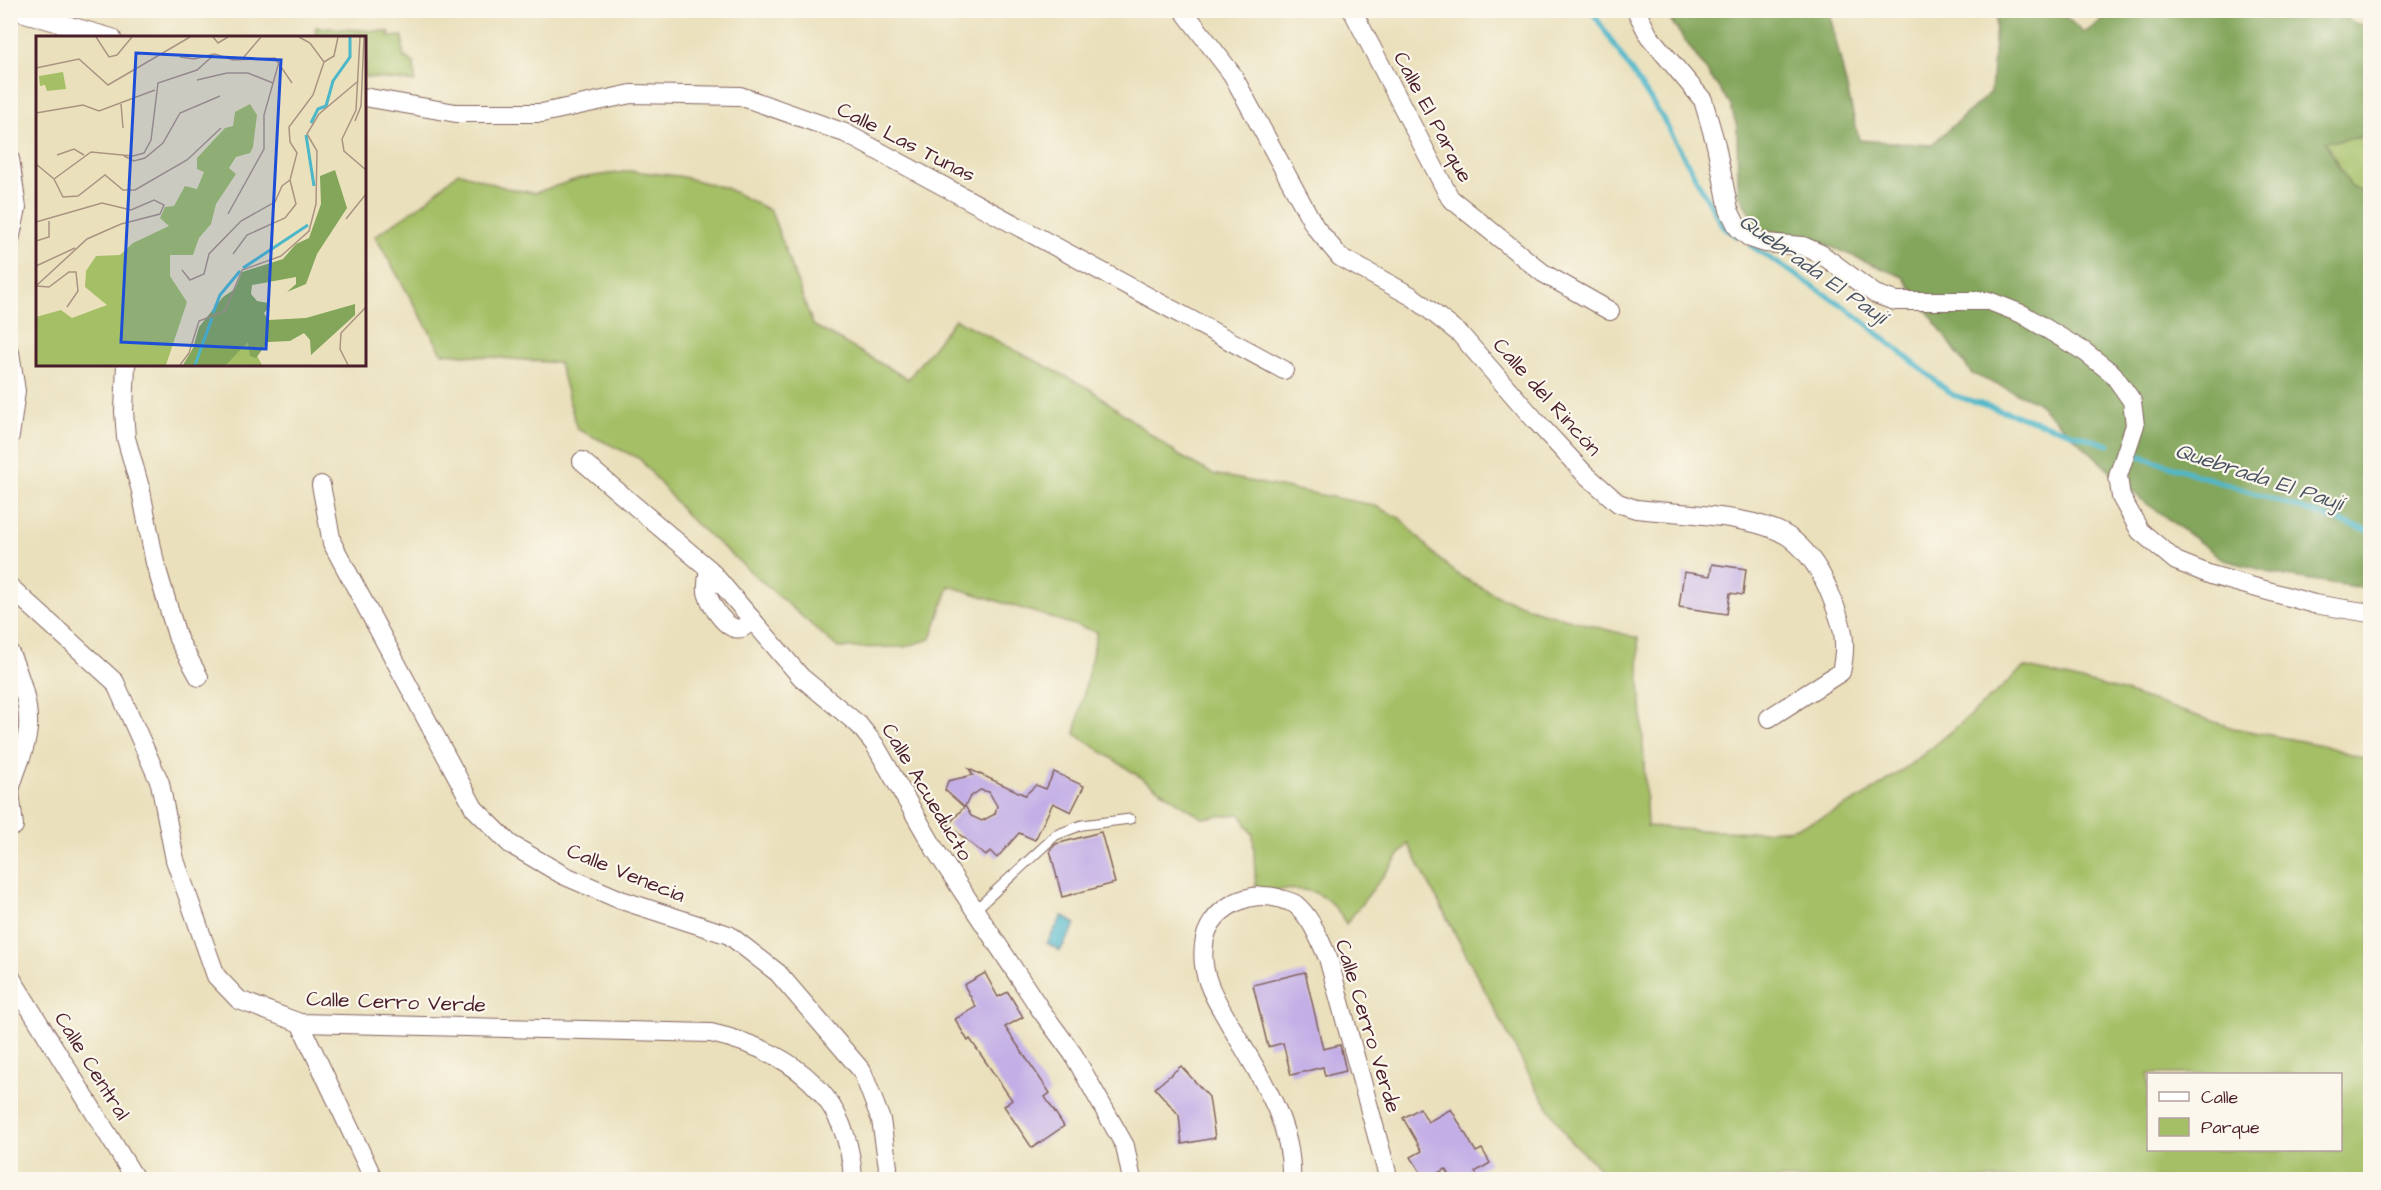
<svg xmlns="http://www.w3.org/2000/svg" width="2381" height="1190" viewBox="0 0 2381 1190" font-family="'Architects Daughter',sans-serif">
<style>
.green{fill:#a4bf66;stroke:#776f48;stroke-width:1.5;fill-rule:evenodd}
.forest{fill:#83a65b;stroke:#666243;stroke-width:1.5}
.water{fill:#4db7ca;stroke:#4c6b7a;stroke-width:1.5}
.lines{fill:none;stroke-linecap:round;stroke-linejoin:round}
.stream{stroke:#4db7ca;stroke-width:5}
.building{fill:#c3aee6;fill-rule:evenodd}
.service-casing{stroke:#82635e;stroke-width:11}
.minor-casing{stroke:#82635e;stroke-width:20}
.service{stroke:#fff;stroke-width:9}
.minor{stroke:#fff;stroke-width:18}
.labels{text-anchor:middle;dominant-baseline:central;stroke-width:4.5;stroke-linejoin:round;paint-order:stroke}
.street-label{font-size:21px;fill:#4a1f2b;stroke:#fbf7ec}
.water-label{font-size:22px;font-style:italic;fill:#4b5463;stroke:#fbf7ec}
.inset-river{fill:none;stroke:#4db7ca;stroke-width:3}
.inset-road{fill:none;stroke:#aa9382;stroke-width:1.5}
.view{fill:#1d4ed8;fill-opacity:0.15;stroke:#1d4ed8;stroke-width:3}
.inset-edge{fill:none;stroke:#4a1f2b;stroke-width:3}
</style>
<rect width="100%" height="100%" fill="#fbf7ec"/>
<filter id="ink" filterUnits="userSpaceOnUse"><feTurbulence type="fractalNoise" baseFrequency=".0167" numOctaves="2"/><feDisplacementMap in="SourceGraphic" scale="12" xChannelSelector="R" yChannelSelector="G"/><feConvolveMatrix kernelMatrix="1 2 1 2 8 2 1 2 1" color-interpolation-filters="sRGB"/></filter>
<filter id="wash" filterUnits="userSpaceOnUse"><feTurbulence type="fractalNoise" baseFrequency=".008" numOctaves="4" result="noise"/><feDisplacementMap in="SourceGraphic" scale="24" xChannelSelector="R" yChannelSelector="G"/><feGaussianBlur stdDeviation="1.35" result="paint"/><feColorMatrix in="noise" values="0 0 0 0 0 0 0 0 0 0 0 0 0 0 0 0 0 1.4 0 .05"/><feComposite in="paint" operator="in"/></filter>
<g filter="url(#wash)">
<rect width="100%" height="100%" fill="#eae0bc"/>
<g class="green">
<polygon points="316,27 390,32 388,37 403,36 403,56 414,63 415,82 365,77 364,38 315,37"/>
<polygon points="2370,136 2370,195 2351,188 2325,142"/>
<path d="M631,171l48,5 47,12 45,23 42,114 95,54 47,-60 135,70 90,67 33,18 160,31 27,13 38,40 22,18 38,20 37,14 103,28 9,188c39,3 76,7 114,5 10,-1 22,0 32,-3 80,-22 170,-105 231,-161l95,23 114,38 89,17 48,15v419h-758l-43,-39 -35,-56 -126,-240 -62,80c-23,-43 -47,-34 -90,-33l-3,-56 -13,-21 -38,4 -127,-84 22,-102 -148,-46 -18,53 -27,8 -66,1 -150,-131 -48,-58 -63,-30 -18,-66 -117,-10 -67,-117 50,-34 33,-30 48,16 29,5 45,-15zM2148,1074h192v76h-192z"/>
</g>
<polygon class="forest" points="2117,10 2340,11 2351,22 2370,27 2370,136 2325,142 2351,187 2370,195 2370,589 2286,576 2224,560 2142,500 2035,401 1972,374 1903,277 1805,236 1758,229 1738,192 1737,127 1730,104 1664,11 1829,11 1859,140 1931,145 1991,92 1997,11 2059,11 2084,33"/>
<polygon class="water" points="1062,916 1076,924 1060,951 1047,943"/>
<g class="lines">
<g class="stream">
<polyline points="1591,10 1662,117 1723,227 1736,236"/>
<polyline points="1751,246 1848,309 1953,395 2109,445"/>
<polyline points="2137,455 2370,531"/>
</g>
</g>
<g id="blocks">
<g class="building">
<polygon points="1712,564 1746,569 1743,595 1730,593 1727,614 1679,607 1684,572 1710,576"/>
<path d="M969,769l56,26 11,-10 10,4 8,-17 30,14 -13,26 -18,-9 -18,37 -16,-7 -22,25 -7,-7 -4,5 -38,-31 16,-18 -19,-17 3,-9 25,-6zM980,790l9,2 8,14 -2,8 -13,7 -11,-5 -6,-10 5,-9z"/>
<polygon points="1101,832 1115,883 1062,897 1050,850 1056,844"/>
<polygon points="1305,972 1323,1049 1340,1045 1346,1071 1325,1076 1323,1067 1291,1075 1283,1043 1268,1047 1253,985"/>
<polygon points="985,973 998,997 1008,992 1023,1017 1005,1027 1050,1093 1045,1097 1064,1126 1032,1148 1004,1106 1012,1100 970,1039 968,1041 955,1019 976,1007 964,985"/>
<polygon points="1181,1066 1209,1097 1215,1138 1182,1144 1179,1115 1155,1088"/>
<polygon points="1420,1108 1428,1122 1451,1109 1476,1152 1482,1149 1490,1163 1475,1172 1479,1179 1452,1179 1446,1169 1425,1179 1411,1157 1422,1151 1403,1118"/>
</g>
</g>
</g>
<g filter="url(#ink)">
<use href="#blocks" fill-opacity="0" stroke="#82635e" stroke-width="1.5"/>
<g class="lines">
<defs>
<polyline id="service" points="974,911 1056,835 1082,825 1130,819"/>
<g id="minor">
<polyline points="14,10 112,38"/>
<path d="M1183,10l49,64 83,153 25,30 73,40 47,37 75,86 49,53 34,30 18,6c41,5 126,5 157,31 18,15 30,35 38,56 12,30 17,45 10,76l-72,46"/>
<polyline points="1352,10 1450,198 1543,273 1610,311"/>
<polyline points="1636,10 1649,36 1703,100 1716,145 1729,210 1738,228 1750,238 1765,243 1803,246 1821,254 1875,294 1895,301 1989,301 2022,314 2085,352 2113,374 2132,401 2135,425 2118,476 2121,497 2140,531 2176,561 2211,575 2314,604 2370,613"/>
<polyline points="364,97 456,113 542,113 631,94 740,96 845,133 1284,370"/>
<polyline points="10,159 17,208 10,240"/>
<polyline points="10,352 16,391 10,436"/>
<polyline points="126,364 124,411 126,438 141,491 155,563 178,639 199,677"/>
<polyline points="582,461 709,569 801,677 859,725 875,745 934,848 1040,1009 1073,1054 1125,1146 1132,1180"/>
<polyline points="321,485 332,543 474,808 510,844 563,875 621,900 729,935 778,973 862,1071 881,1120 888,1167 886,1180"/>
<path d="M709,569c-1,7 -3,16 -2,23 4,17 30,55 44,26"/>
<path d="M10,587l105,95 45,101 15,77 41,116 23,24 61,23 411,10c79,18 138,60 142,147"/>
<path d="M10,653c11,25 22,56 17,83 -3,19 -13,36 -17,55"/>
<polyline points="10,791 14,826"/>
<polyline points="10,976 136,1180"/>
<polyline points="300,1023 374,1180"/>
<path d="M1291,1180c3,-59 -35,-109 -63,-159 -14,-24 -28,-46 -24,-76 3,-34 42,-56 74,-47 5,2 12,3 17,6 17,14 24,35 33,54l61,222"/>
</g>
</defs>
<use href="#service" class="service-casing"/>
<use href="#minor" class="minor-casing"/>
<use href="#service" class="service"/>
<use href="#minor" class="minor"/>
</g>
</g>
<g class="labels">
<g class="street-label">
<text transform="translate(1433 117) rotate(62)">Calle El Parque</text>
<text transform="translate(906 142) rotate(27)">Calle Las Tunas</text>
<text transform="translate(1547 397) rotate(48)">Calle del Rincón</text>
<text transform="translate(927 792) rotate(59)">Calle Acueducto</text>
<text transform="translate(626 873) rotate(22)">Calle Venecia</text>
<text transform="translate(396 1002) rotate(2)">Calle Cerro Verde</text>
<text transform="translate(1368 1026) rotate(73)">Calle Cerro Verde</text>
<text transform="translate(92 1066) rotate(58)">Calle Central</text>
</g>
<g class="water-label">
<text transform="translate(1813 269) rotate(35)">Quebrada El Paují</text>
<text transform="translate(2259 477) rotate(18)">Quebrada El Paují</text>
</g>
</g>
<g transform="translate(36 36)">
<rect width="330" height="330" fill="#eae0bc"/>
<path d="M27,36l3,17 -19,2 -2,-6 -5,1 -1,-10zM214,68l7,11 -4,32 -3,6 -14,4 -7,11 7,6 -20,30 -5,20 -12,14 -6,17h-23v21l17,26 -21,63h-130v-48l25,-7 11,8 35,-13 -22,-18 1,-16 10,-15 24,-1 13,-12 36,-17 -9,-8 5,-11 9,-1 11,-20 12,3 7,-17 -7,-3v-11l28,-30 8,-2 2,-14zM213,305l13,24h-36l17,-21z" fill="#a4bf66"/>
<path d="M299,134l12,38 -30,46 -11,30 -19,8 9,-8v-7l-44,8 -1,9 6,7 11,2 2,3 -6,7 4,7 38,-2 49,-14v11l-44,40 -1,-15 -6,-7 -14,8 -22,1 -12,16 -6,-2 -2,-14 -22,23h-43l10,-17 6,-21 24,-30 12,-8 7,-17 41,-13 13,-15 13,-6 12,-34 -1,-28z" fill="#83a65b"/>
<path class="inset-river" d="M275,87l7,-14 8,-3 7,-25 17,-24v-20M270,99l8,51M207,232l65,-43M177,277l7,-18 20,-24M159,329l17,-47"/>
<path class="inset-road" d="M60,1l13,20 8,-2 15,-18M177,1l5,6 10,-6M263,1l11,6 14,19M324,1l-4,73 -14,29 2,12 22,19M144,21l14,2 20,-5M207,22l18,-21M288,26l10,-6 4,-19M0,32l43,-9 29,26 82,-48M161,44l30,-7h21l25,10M85,68l2,24M0,77l47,-8 16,6 56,-21M319,85l6,-15 3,-69M21,119l17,-6 10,6M88,120l10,5 11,-3 18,-15 17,-30 40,-17M0,128l18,15M18,143l37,-27 42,4 11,-3 7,-13 7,-57 39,-13 18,-16 18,6 42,-2 17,25M18,143l9,18 15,-1 27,-21 18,15h12l52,-30 34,-32M192,178l36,-65v-34l15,-53M310,183l20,-25M0,186l66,-19 29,7 23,-10 10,5 -4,9 -39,10 -34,15 -51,47M0,205l13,-4v-16M197,218l14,-19 38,-17 11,-14 -6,-24 7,-27 -7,-11 -1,-15 24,-32 11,-33M0,230l39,-18M146,234l8,10 14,-6 5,-20 32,-33 34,-19 7,-16 8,-6M0,250l13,1 20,-15h7l2,19 -11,16M144,329l9,-12 10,-32 26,-10 17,-41 39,-14 28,-25 7,-27 1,-53 -10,-17 12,-20 38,-32M312,329l-8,-16 1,-16 25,-26"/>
<path class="view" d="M100,17l145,7 -15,289 -145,-7z"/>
<rect width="330" height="330" class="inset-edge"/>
</g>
<rect width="2381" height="1190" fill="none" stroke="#fbf7ec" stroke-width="36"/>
<rect x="2147" y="1073" width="195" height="78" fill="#fbf7ec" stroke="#b4a19f" stroke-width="1.5"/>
<rect x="2159" y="1092" width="30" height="9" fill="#ffffff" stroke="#b4a19f" stroke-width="1.5"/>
<text x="2201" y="1103" font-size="18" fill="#4a1f2b">Calle</text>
<rect x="2159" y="1118" width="30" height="18" fill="#a4bf66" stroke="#b4a19f" stroke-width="1.5"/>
<text x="2201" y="1133" font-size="18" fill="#4a1f2b">Parque</text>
</svg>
